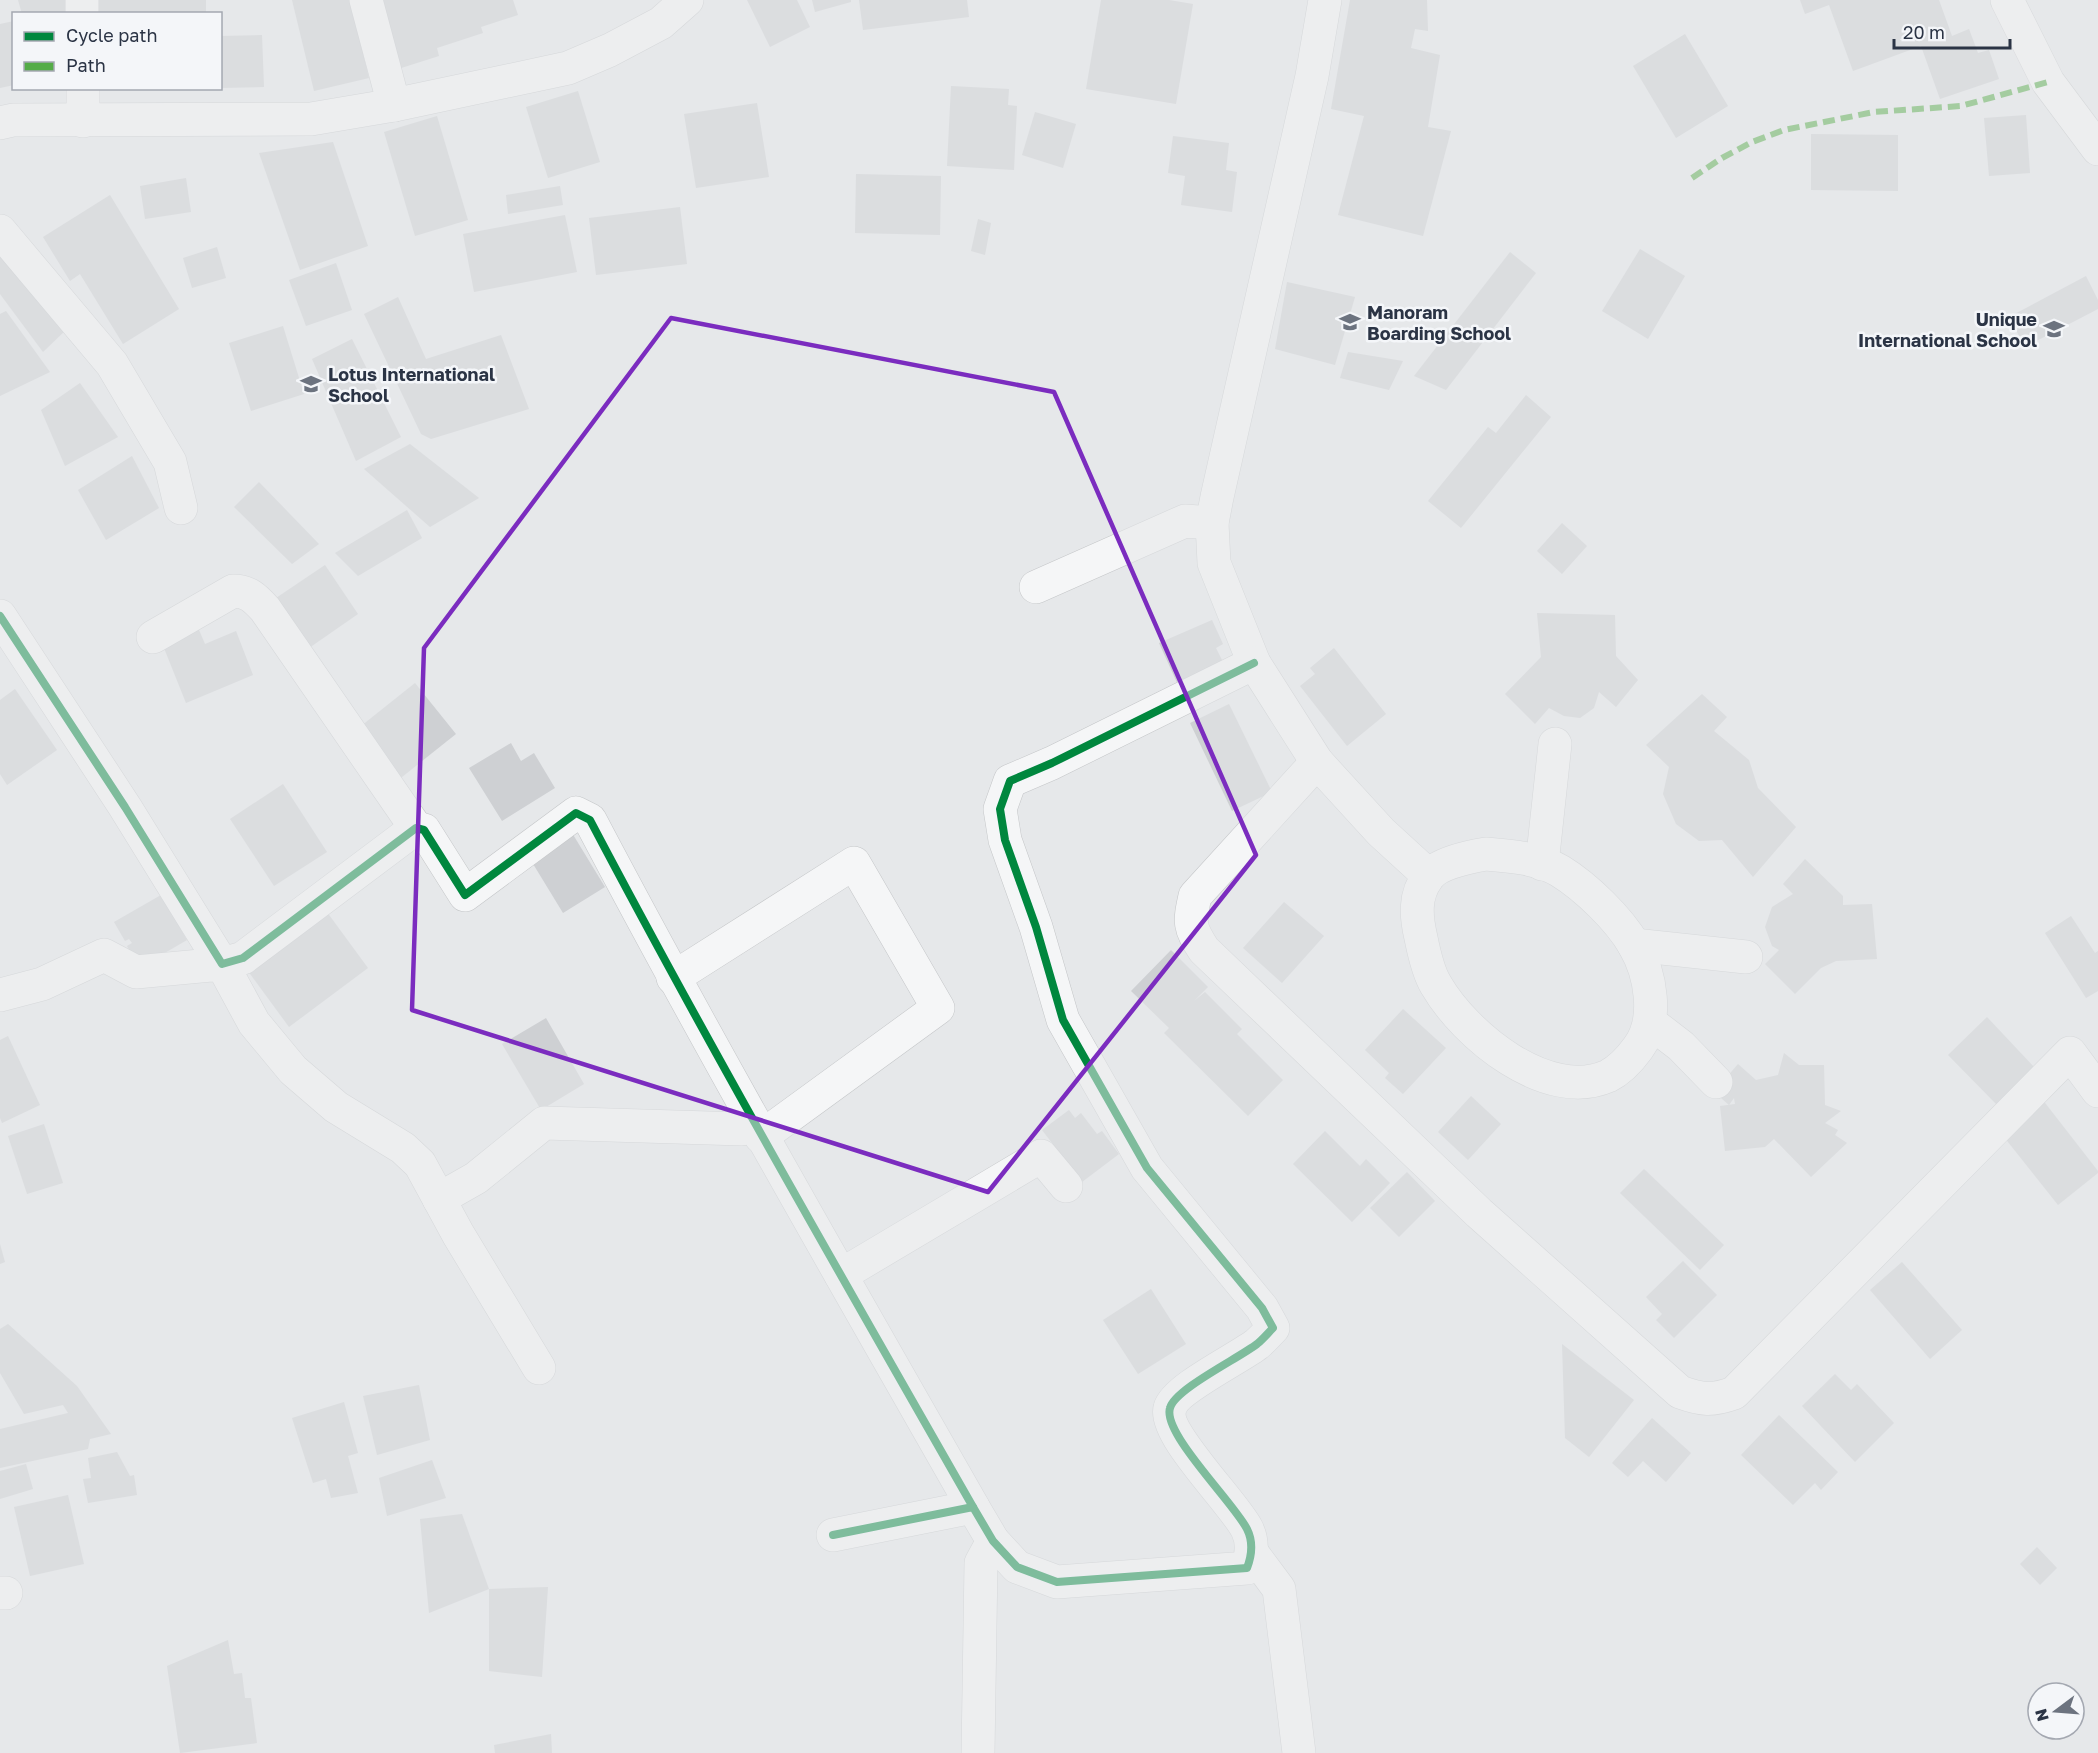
<svg xmlns="http://www.w3.org/2000/svg" width="2098" height="1753" viewBox="0 0 2098 1753" font-family="'Golos Text',sans-serif">
<style>
.building{fill:#ced0d3}
.lines{fill:none;stroke-linecap:round;stroke-linejoin:round}
.minor-casing{stroke:#c4c6c8;stroke-width:34}
.minor{stroke:#f5f6f7;stroke-width:33}
.quiet{stroke:#54ac47;stroke-width:6;stroke-dasharray:12 6;stroke-linecap:butt}
.cycleway-casing{stroke:#f4f6f9;stroke-width:11}
.cycleway{stroke:#00873e;stroke-width:8}
.marked{fill:none;stroke:#7b2cbf;stroke-width:4.5;stroke-linejoin:round}
.labels{text-anchor:middle;dominant-baseline:central;stroke-width:5;stroke-linejoin:round;paint-order:stroke}
.poi-label{font-size:18px;font-weight:bold;fill:#2b3445;stroke:#f4f6f9;text-anchor:start}
</style>
<rect width="100%" height="100%" fill="#e6e8ea"/>
<g class="building">
<polygon points="18,0 71,0 71,14 22,14"/>
<rect x="91" y="0" width="115" height="14"/>
<polygon points="292,0 350,0 369,78 314,91"/>
<polygon points="384,0 513,0 518,15 481,27 483,33 437,48 439,56 398,69 376,3"/>
<polygon points="747,0 797,0 810,27 770,47"/>
<polygon points="812,0 851,0 851,2 815,12"/>
<polygon points="859,0 967,0 969,17 863,30"/>
<polygon points="1101,0 1169,0 1193,4 1176,104 1086,89"/>
<polygon points="1350,0 1427,0 1428,31 1415,29 1411,48 1440,55 1428,127 1451,131 1423,236 1338,215 1364,116 1331,109"/>
<polygon points="1800,0 1939,0 1952,36 1969,29 1978,53 1989,50 1999,79 1940,99 1921,46 1853,71 1829,5 1805,14"/>
<polygon points="14,21 14,85 0,88 0,24"/>
<polygon points="1685,34 1728,106 1676,138 1633,66"/>
<polygon points="262,35 264,87 220,88 220,36"/>
<polygon points="951,86 1009,89 1008,105 1017,106 1014,170 947,166"/>
<polygon points="578,91 600,162 548,178 526,107"/>
<polygon points="757,103 769,177 696,188 684,114"/>
<polygon points="1035,112 1076,124 1063,168 1022,155"/>
<polygon points="2026,115 2030,173 1989,176 1984,118"/>
<polygon points="437,116 468,220 415,236 384,132"/>
<polygon points="1811,134 1898,135 1898,191 1811,190"/>
<polygon points="1173,136 1229,143 1226,170 1237,172 1232,212 1181,205 1185,176 1168,173"/>
<polygon points="333,142 368,246 300,270 259,153"/>
<polygon points="856,174 941,176 940,235 855,233"/>
<polygon points="186,178 191,212 145,219 140,186"/>
<polygon points="560,186 563,205 508,214 506,195"/>
<polygon points="110,195 179,309 123,344 80,274 70,281 43,237"/>
<polygon points="680,207 687,264 596,275 589,218"/>
<polygon points="565,215 577,272 474,292 463,234"/>
<polygon points="978,219 991,223 985,255 971,251"/>
<polygon points="0,245 70,326 43,352 0,294"/>
<polygon points="217,247 226,278 192,288 183,258"/>
<polygon points="1640,249 1685,276 1648,339 1602,311"/>
<polygon points="1510,252 1536,273 1446,390 1414,376"/>
<polygon points="336,263 352,310 306,326 289,280"/>
<polygon points="2086,276 2098,300 2098,309 2025,347 2009,317"/>
<polygon points="1287,282 1355,297 1335,365 1275,349"/>
<polygon points="398,297 426,359 501,335 529,409 431,439 421,434 364,314"/>
<polygon points="6,311 50,372 0,396 0,314"/>
<polygon points="283,326 304,394 251,411 229,343"/>
<polygon points="352,339 401,437 356,461 312,359"/>
<polygon points="1348,352 1403,361 1389,390 1340,378"/>
<polygon points="80,383 118,437 65,466 41,410"/>
<polygon points="1526,395 1551,417 1461,528 1428,501 1488,427 1496,433"/>
<polygon points="410,444 479,498 430,527 364,469"/>
<polygon points="132,456 159,508 106,540 78,490"/>
<polygon points="259,482 319,544 292,564 234,507"/>
<polygon points="407,510 422,538 358,576 335,553"/>
<polygon points="1562,523 1587,546 1562,574 1537,551"/>
<polygon points="325,565 358,614 309,648 276,598"/>
<polygon points="1537,613 1615,615 1616,656 1638,680 1616,707 1599,692 1594,708 1580,718 1564,716 1549,708 1535,724 1505,694 1541,657"/>
<polygon points="1212,620 1223,644 1216,648 1225,666 1179,687 1159,643"/>
<polygon points="196,623 205,644 236,631 253,675 186,703 160,638"/>
<polygon points="1334,648 1386,714 1347,746 1300,686 1315,674 1310,668"/>
<polygon points="415,683 456,734 397,781 356,730"/>
<polygon points="15,689 57,750 7,785 0,774 0,700"/>
<polygon points="1702,694 1727,717 1714,731 1749,760 1758,788 1796,827 1753,877 1722,840 1699,841 1676,824 1663,794 1669,767 1646,745"/>
<polygon points="1229,704 1272,792 1232,811 1190,723"/>
<polygon points="511,743 521,761 534,753 555,788 502,821 469,768"/>
<polygon points="283,784 327,852 274,886 230,819"/>
<polygon points="569,828 605,887 563,913 527,854"/>
<polygon points="1805,859 1843,896 1843,905 1872,904 1877,959 1836,961 1821,968 1795,994 1765,964 1779,950 1772,946 1765,927 1772,907 1793,894 1783,884"/>
<polygon points="161,895 187,940 139,968 127,946 132,943 129,939 125,941 114,922"/>
<polygon points="1284,902 1324,936 1282,983 1243,948"/>
<polygon points="324,908 368,968 289,1027 245,967"/>
<polygon points="2071,916 2095,953 2098,951 2098,991 2086,998 2045,933"/>
<polygon points="1171,950 1208,987 1194,1001 1205,992 1242,1029 1237,1034 1283,1080 1248,1116 1164,1033 1169,1028 1131,991"/>
<polygon points="1403,1009 1446,1048 1403,1094 1385,1078 1389,1073 1365,1050"/>
<polygon points="1987,1017 2036,1069 1998,1106 1948,1055"/>
<polygon points="546,1018 584,1084 541,1110 502,1044"/>
<polygon points="8,1036 40,1105 2,1123 0,1118 0,1040"/>
<polygon points="1784,1053 1799,1065 1824,1065 1825,1105 1841,1111 1825,1123 1838,1130 1835,1135 1847,1143 1811,1177 1774,1139 1765,1147 1725,1151 1720,1106 1735,1104 1734,1098 1729,1105 1714,1092 1738,1064 1756,1080 1778,1075"/>
<polygon points="1471,1096 1501,1124 1468,1160 1438,1132"/>
<polygon points="2042,1099 2098,1171 2098,1173 2058,1205 2000,1132"/>
<polygon points="1069,1110 1075,1118 1081,1113 1097,1134 1102,1131 1119,1154 1082,1182 1042,1130"/>
<polygon points="44,1124 63,1183 27,1194 8,1136"/>
<polygon points="1325,1131 1360,1166 1366,1159 1390,1183 1352,1222 1293,1164"/>
<polygon points="1644,1169 1724,1245 1700,1270 1620,1193"/>
<polygon points="1407,1172 1435,1201 1399,1237 1370,1208"/>
<polygon points="0,1244 5,1262 0,1264"/>
<polygon points="1683,1261 1717,1295 1674,1338 1656,1320 1662,1314 1646,1297"/>
<polygon points="1902,1262 1962,1330 1930,1359 1870,1290"/>
<polygon points="1151,1289 1186,1344 1138,1374 1103,1320"/>
<polygon points="8,1324 77,1386 111,1434 90,1439 88,1449 0,1468 0,1429 68,1413 63,1405 24,1414 0,1373 0,1329"/>
<polygon points="1562,1344 1634,1400 1589,1457 1565,1438"/>
<polygon points="1835,1374 1851,1390 1857,1384 1894,1423 1855,1462 1802,1406"/>
<polygon points="419,1385 430,1440 377,1455 363,1396"/>
<polygon points="344,1402 358,1453 348,1456 358,1493 331,1498 326,1479 313,1483 292,1418"/>
<polygon points="1779,1415 1838,1472 1821,1490 1815,1483 1793,1505 1741,1455"/>
<polygon points="1652,1418 1691,1453 1666,1482 1643,1461 1628,1477 1612,1463"/>
<polygon points="117,1452 130,1476 134,1475 137,1495 88,1503 83,1479 91,1478 88,1458"/>
<polygon points="432,1460 446,1498 387,1516 379,1478"/>
<polygon points="26,1464 33,1489 0,1499 0,1471"/>
<polygon points="68,1495 84,1564 30,1576 14,1507"/>
<polygon points="462,1514 489,1589 429,1613 420,1519"/>
<polygon points="2037,1547 2057,1568 2040,1585 2020,1564"/>
<polygon points="548,1587 542,1677 489,1671 489,1589"/>
<polygon points="228,1640 234,1674 242,1673 245,1698 251,1698 257,1743 180,1753 167,1666"/>
<polygon points="551,1734 552,1753 495,1753 494,1745"/>
</g>
<g class="lines">
<defs>
<g id="minor">
<polyline points="82,0 82,14"/>
<polyline points="366,0 394,105"/>
<polyline points="1325,0 1312,76 1217,497 1212,523 1214,563 1254,663 1317,762 1381,832 1428,875"/>
<polyline points="2007,0 2048,82 2098,149"/>
<polyline points="83,88 83,121"/>
<polyline points="0,123 13,120 311,119 394,105 568,68 610,50 661,23 687,0"/>
<polyline points="0,231 112,364 170,462 181,508"/>
<polyline points="1036,587 1185,521 1212,523"/>
<path d="M0,616l125,191 97,157 21,-6 173,-130 8,2 41,65 111,-82 14,7c122,232 253,459 383,687"/>
<path d="M153,637l80,-46c15,0 22,7 32,18l151,219"/>
<path d="M1317,762l-122,134c-6,27 -6,31 9,54l275,263 201,179c22,8 32,9 54,1l336,-340 28,38"/>
<path d="M1486,854c24,2 53,4 74,17 26,16 59,48 74,74 17,29 25,75 4,103 -8,11 -18,22 -30,28 -61,27 -143,-41 -172,-91 -8,-13 -12,-32 -15,-47 -5,-21 -7,-43 7,-61 10,-14 41,-20 58,-23z"/>
<polyline points="1542,864 1555,744"/>
<polyline points="1634,945 1746,957"/>
<polyline points="673,978 854,863 938,1008 761,1137"/>
<polyline points="0,995 42,984 104,955 136,972 222,964 254,1023 293,1070 336,1107 403,1148 420,1164 458,1234 539,1368"/>
<polyline points="1651,1023 1681,1046 1716,1082"/>
<polyline points="439,1199 476,1178 544,1123 742,1129 755,1126"/>
<polyline points="841,1275 1041,1156 1066,1186"/>
<path d="M833,1535l140,-28 20,34 24,26 40,15 190,-14c5,-13 6,-27 0,-39 -13,-26 -85,-96 -77,-121 5,-19 69,-50 87,-64 6,-5 11,-11 16,-16l-11,-20 -115,-140 -84,-148 -27,-93 -31,-87 -5,-31 10,-28 42,-18 202,-100"/>
<polyline points="1253,1554 1279,1589 1299,1753"/>
<polyline points="0,1593 6,1593"/>
<polyline points="978,1753 981,1563 993,1541"/>
</g>
</defs>
<use href="#minor" class="minor-casing"/>
<use href="#minor" class="minor"/>
<polyline class="quiet" points="1692,178 1722,158 1752,142 1784,130 1874,112 1961,106 2048,82"/>
<defs>
<g id="cycleway">
<path d="M0,616l125,191 97,157 21,-6 173,-130 8,2 41,65 111,-82 14,7c122,232 253,459 383,687"/>
<path d="M833,1535l140,-28 20,34 24,26 40,15 190,-14c5,-13 6,-27 0,-39 -13,-26 -85,-96 -77,-121 5,-19 69,-50 87,-64 6,-5 11,-11 16,-16l-11,-20 -115,-140 -84,-148 -27,-93 -31,-87 -5,-31 10,-28 42,-18 202,-100"/>
</g>
</defs>
<use href="#cycleway" class="cycleway-casing"/>
<use href="#cycleway" class="cycleway"/>
</g>
<path d="M0 0H2098V1753H0ZM671,318l383,74 202,463 -268,337 -576,-182 12,-362z" fill="#e6e8ea" fill-opacity=".55" fill-rule="evenodd"/>
<path class="marked" d="M671,318l383,74 202,463 -268,337 -576,-182 12,-362z"/>
<defs>
<symbol id="school-bare" viewBox="-9 -9 18 18"><path d="M0-5L7-2L0 1L-7-2ZM-4 1L0 2.5L4 1V4Q0 6-4 4Z" fill="#6c737f" stroke="#f4f6f9" stroke-width="2.5" paint-order="stroke"/></symbol>
</defs>
<g fill-rule="evenodd">
<use href="#school-bare" x="1335" y="307" width="30" height="30"/>
<use href="#school-bare" x="2039" y="314" width="30" height="30"/>
<use href="#school-bare" x="296" y="369" width="30" height="30"/>
</g>
<g class="labels">
<g class="poi-label">
<text x="1367" y="312">Manoram<tspan x="1367" dy="21">Boarding School</tspan></text>
<text x="2037" y="319" text-anchor="end">Unique<tspan x="2037" dy="21">International School</tspan></text>
<text x="328" y="374">Lotus International<tspan x="328" dy="21">School</tspan></text>
</g>
</g>
<rect x="12" y="12" width="210" height="78" fill="#f4f6f9" stroke="#a4a8b1" stroke-width="1.5"/>
<rect x="24" y="32" width="30" height="9" fill="#00873e" stroke="#a4a8b1" stroke-width="1.5"/>
<text x="66" y="42" font-size="18" fill="#2b3445">Cycle path</text>
<rect x="24" y="62" width="30" height="9" fill="#54ac47" stroke="#a4a8b1" stroke-width="1.5"/>
<text x="66" y="72" font-size="18" fill="#2b3445">Path</text>
<g transform="translate(2056 1711) rotate(254)"><circle r="28" fill="#f4f6f9" stroke="#a4a8b1" stroke-width="1.5"/>
<path d="M0-4.5L10 22L0 15L-10 22Z" fill="#6c737f"/>
<text y="-9" font-size="16" font-weight="bold" text-anchor="middle" fill="#2b3445">N</text>
</g>
<path d="M1894 39v9h116v-9" fill="none" stroke="#2b3445" stroke-width="3"/>
<text x="1903" y="39" font-size="18" fill="#2b3445" stroke="#f4f6f9" stroke-width="4.5" paint-order="stroke">20 m</text>
</svg>
